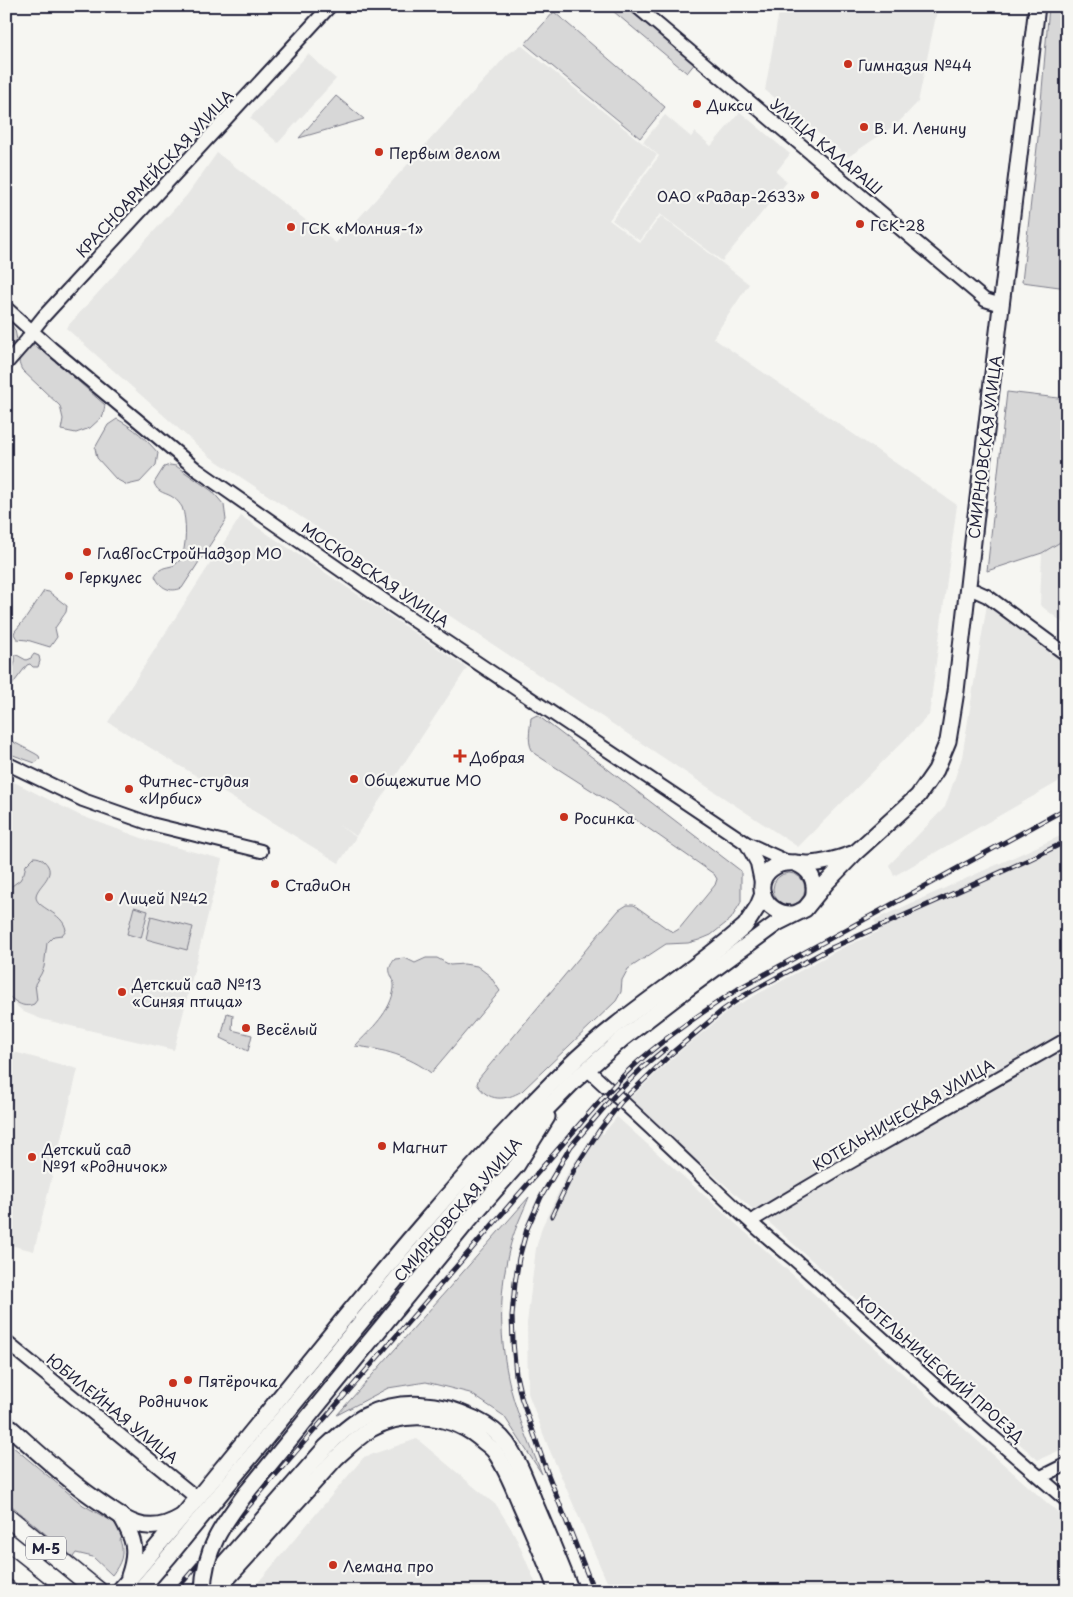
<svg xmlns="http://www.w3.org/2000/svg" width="1073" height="1597" viewBox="0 0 1073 1597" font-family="'Playpen Sans',sans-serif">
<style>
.built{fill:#e6e6e4}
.green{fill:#d7d7d7;stroke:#7c7c89}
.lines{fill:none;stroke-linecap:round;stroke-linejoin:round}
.minor-casing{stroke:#22223b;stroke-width:16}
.major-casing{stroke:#22223b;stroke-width:19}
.highway-casing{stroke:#22223b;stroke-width:21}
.minor{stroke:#f6f6f2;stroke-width:12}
.major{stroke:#f6f6f2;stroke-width:15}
.highway{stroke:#f6f6f2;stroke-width:18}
.rail-casing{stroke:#22223b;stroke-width:5}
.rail{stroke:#f6f6f2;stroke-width:3;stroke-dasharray:9;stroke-linecap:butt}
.major-bridge-casing{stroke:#22223b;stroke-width:19;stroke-linecap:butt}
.major-bridge{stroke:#f6f6f2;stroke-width:15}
.poi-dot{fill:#c8321e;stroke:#f6f6f2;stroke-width:2}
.labels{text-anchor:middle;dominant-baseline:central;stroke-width:4.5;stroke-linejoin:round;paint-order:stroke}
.shield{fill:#f6f6f2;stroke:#626272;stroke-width:1}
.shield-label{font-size:14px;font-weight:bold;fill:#22223b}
.poi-label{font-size:15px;fill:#22223b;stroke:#f6f6f2;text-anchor:start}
.street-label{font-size:15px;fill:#22223b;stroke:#f6f6f2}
</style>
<rect width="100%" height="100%" fill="#f6f6f2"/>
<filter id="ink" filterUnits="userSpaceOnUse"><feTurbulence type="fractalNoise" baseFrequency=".02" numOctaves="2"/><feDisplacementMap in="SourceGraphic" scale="10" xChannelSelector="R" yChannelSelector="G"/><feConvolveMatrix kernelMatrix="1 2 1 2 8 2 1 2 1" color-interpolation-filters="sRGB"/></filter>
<g filter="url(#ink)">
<g class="built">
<polygon points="780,6 938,6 918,102 898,123 848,157 765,90"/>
<polygon points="521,45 657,155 609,220 640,243 661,216 749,284 713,338 957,505 929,715 798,847 209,456 66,328 187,195 217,153 336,243 508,54"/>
<polygon points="308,54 336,79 278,143 250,118"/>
<polygon points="740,112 790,154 776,172 787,182 722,261 660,214 640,241 612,220 659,156 643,142 665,115 691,137 695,132 711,146"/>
<polygon points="241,516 467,668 356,836 338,825 356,837 339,863 108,722"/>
<polygon points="1067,538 1067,626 1040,605 1042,553"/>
<polygon points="987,604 1067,663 1067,777 894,876 889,865 945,807 962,757"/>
<polygon points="6,778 79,815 147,840 222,859 174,1050 41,1019 24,1012 6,997"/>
<polygon points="1067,833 1067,1031 755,1211 628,1100 679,1052 732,1008 840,949 880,931 874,920"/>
<polygon points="1067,1044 1067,1447 1038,1460 764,1218"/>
<polygon points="6,1050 78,1069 34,1251 6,1244"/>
<polygon points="617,1117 1030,1488 1067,1520 1067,1591 611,1591 547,1444 528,1393 527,1323 536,1248 542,1227 569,1170 597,1129 603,1134"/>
<polygon points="417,1439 497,1506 515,1535 539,1591 251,1591 364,1457"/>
</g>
<g class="green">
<polygon points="607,6 630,6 696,62 687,73"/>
<polygon points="1049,6 1067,6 1067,288 1022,282 1038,138"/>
<polygon points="554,12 665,107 640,138 525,44"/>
<polygon points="336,96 364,119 299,138"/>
<polygon points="6,318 15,330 17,340 12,344 6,346"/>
<path d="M31,346h3l11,6 60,53 -2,11 -13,12 -14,5 -15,-3 2,-11 -3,-13 -38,-36c-7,-13 0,-15 9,-24z"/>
<polygon points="1007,392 1067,399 1067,538 1042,553 987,571"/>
<path d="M117,419c17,9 29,20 41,34l-2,12 -16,17 -13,3 -11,-6 -19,-21 -2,-10 13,-23z"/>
<path d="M170,465l6,1 36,25 12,14 2,15 -44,68c-12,5 -22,0 -27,-12 1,-2 2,-4 5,-6 7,-5 13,-1 20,-10 7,-10 7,-41 2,-53 -2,-3 -5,-7 -8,-9 -8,-6 -16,-4 -20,-15l10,-16z"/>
<polygon points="44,591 49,592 67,606 66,612 55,628 57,637 50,647 27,640 17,639 14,634 15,631 26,618"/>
<path d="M15,654l11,6 5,-2 3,-4 5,2 1,5 -2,6h-5l-3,-3 -3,1 -21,28v-16c7,-8 10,-12 9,-23z"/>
<path d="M537,715l204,156v31l-10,17 -20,16 -12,5 -11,3 -22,1 -38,25 -6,11 -1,12 -5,9 -94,90c-17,10 -34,11 -45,-7l2,-6 140,-168 8,-5h7l35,25 5,2 5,-3 36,-44 2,-6 -3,-5 -98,-68 -81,-52c-9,-9 -5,-24 -4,-36z"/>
<polygon points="6,738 36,754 39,756 40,759 35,763 13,755 6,756"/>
<path d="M34,857c4,0 7,1 10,4 15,14 -7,24 -8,35 -1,12 27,16 30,34l-4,5 -8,1 -7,7 -3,24 -3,7 -6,10 2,16 -3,4c-12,5 -19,-3 -28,-10v-102l3,-4 11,-8 4,-7 2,-8z"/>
<circle cx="789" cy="889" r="16"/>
<polygon points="134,907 148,911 141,938 127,934"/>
<polygon points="151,916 193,927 187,950 146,939"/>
<path d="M405,958l10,5 11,-5h11l13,7 14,-1 13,2 13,10 10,15 -69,82c-22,-17 -48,-24 -76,-27 16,-17 36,-34 39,-58 1,-14 -11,-15 1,-29z"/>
<polygon points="227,1013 233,1015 232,1030 252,1035 248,1051 221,1038"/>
<path d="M529,1197c-6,15 -14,31 -18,46 -12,43 -12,90 -3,134 6,32 22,67 34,97l-38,-58 -34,-23 -44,-11 -38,6 -51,27z"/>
<path d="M6,1441l77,64 32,18 9,11 -4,6c5,14 1,23 -8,35l-19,-18 -17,-4 -3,4 -67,-56z"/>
</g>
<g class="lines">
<defs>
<g id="minor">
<polyline points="636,6 985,300 1001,305"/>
<polyline points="6,308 51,348 196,469 385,601 746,843 788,862"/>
<polyline points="6,364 27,340 32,331 44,316 330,6"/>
<polyline points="968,590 976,591 987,596 1067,655"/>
<polyline points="6,763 83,800 151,824 261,851"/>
<polyline points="746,843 757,863 762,887"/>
<path d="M587,1069c29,27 59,54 88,82 39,37 77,75 119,108l176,158 97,84"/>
<polyline points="756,1218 840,1168 1067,1039"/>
<polyline points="6,1342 198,1499"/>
<polyline points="1041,1477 1067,1464"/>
</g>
<g id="major">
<path d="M795,863c16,6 22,19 18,35"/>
<path d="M793,914c-29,2 -44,-34 -17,-48 10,-6 23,-2 34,-2 15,-1 28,-5 42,-10"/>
<path d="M6,1424c33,29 64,59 101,83 9,6 19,14 30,17 15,5 31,1 44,-7"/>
<polyline points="247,1492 468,1221 517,1165 547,1117"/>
<path d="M121,1516c13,23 17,34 8,60"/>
<path d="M119,1591c151,-173 285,-362 449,-524 54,-53 120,-91 177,-141l13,-20 5,-12"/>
<polyline points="139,1591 170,1555 406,1267 506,1150 575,1080 622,1039 687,989 777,923 805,909 826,883 855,853 918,796 936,770 948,741 956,691 976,515 1037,6"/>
<path d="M200,1591l126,-144c12,-11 24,-23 39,-31 35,-18 75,-14 110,3 12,6 24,14 32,25 13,19 21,42 29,62 12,28 24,57 35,85"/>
<path d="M216,1591l120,-133c11,-10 22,-21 35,-29 36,-20 83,-15 113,13 4,3 8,6 11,10 11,16 18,34 25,51 13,29 26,58 37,88"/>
</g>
<g id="highway">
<polyline points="6,1516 98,1591"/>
<polyline points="6,1564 40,1591"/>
</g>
</defs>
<use href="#minor" class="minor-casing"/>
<use href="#major" class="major-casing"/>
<use href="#highway" class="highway-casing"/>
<use href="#minor" class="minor"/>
<use href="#major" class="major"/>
<use href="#highway" class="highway"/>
<defs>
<g id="rail">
<polyline points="552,1216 575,1168 599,1131 621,1102 672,1053 723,1010 743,996 829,949 1028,860 1067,841"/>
<path d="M175,1591l404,-466c19,-22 38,-45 60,-64 31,-27 65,-50 99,-72l329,-181"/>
<polyline points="594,1591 547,1472 521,1397 516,1375 513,1342 512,1316 515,1283 519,1258 527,1229 541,1197 571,1146 615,1095 642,1068 665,1049"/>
</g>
</defs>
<use href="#rail" class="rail-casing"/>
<use href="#rail" class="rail"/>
<defs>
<path id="major-bridge" d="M203,1591c1,-42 20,-67 44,-99"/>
</defs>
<use href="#major-bridge" class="major-bridge-casing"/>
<use href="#major-bridge" class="major-bridge"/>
</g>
</g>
<g class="poi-dot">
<circle cx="848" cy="64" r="5"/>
<circle cx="697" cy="104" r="5"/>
<circle cx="864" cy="127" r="5"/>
<circle cx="379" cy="152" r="5"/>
<circle cx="815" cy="195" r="5"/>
<circle cx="860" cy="224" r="5"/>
<circle cx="291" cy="227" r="5"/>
<circle cx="87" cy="552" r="5"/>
<circle cx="69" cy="576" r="5"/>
<path d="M457.5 748.5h5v5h5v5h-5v5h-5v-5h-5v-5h5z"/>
<circle cx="354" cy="779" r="5"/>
<circle cx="129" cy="789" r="5"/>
<circle cx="564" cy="817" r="5"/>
<circle cx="275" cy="884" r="5"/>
<circle cx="109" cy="897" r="5"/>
<circle cx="122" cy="992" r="5"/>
<circle cx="246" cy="1028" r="5"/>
<circle cx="382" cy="1146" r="5"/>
<circle cx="32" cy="1157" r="5"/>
<circle cx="188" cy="1380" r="5"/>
<circle cx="173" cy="1383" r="5"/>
<circle cx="333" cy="1565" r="5"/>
</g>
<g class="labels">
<rect class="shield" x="26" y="1536.5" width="40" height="23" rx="4"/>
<g class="shield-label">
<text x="46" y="1548">М-5</text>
</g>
<g class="poi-label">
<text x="858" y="64">Гимназия №44</text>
<text x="707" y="104">Дикси</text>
<text x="874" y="127">В. И. Ленину</text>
<text x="389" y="152">Первым делом</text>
<text x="805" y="195" text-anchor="end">ОАО «Радар-2633»</text>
<text x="870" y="224">ГСК-28</text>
<text x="301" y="227">ГСК «Молния-1»</text>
<text x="97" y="552">ГлавГосСтройНадзор МО</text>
<text x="79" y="576">Геркулес</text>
<text x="470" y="756">Добрая</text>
<text x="364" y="779">Общежитие МО</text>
<text x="139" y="780">Фитнес-студия<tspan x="139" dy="17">«Ирбис»</tspan></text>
<text x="574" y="817">Росинка</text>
<text x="285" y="884">СтадиОн</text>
<text x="119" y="897">Лицей №42</text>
<text x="132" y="983">Детский сад №13<tspan x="132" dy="17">«Синяя птица»</tspan></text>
<text x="256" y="1028">Весёлый</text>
<text x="392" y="1146">Магнит</text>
<text x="42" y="1148">Детский сад<tspan x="42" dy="17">№91 «Родничок»</tspan></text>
<text x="198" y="1380">Пятёрочка</text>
<text x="173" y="1400" text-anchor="middle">Родничок</text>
<text x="343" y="1565">Лемана про</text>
</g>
<g class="street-label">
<text transform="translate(827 146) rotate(40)">УЛИЦА КАЛАРАШ</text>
<text transform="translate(154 173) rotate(-47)">КРАСНОАРМЕЙСКАЯ УЛИЦА</text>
<text transform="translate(984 447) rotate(-83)">СМИРНОВСКАЯ УЛИЦА</text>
<text transform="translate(376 574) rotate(34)">МОСКОВСКАЯ УЛИЦА</text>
<text transform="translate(903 1114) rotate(-30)">КОТЕЛЬНИЧЕСКАЯ УЛИЦА</text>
<text transform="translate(457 1209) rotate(-49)">СМИРНОВСКАЯ УЛИЦА</text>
<text transform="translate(941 1368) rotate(41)">КОТЕЛЬНИЧЕСКИЙ ПРОЕЗД</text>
<text transform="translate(113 1408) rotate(39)">ЮБИЛЕЙНАЯ УЛИЦА</text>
</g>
</g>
<rect width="1073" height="1597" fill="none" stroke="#f6f6f2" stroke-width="25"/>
<rect x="12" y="12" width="1048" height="1572" fill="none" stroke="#22223b" stroke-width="2" filter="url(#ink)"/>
</svg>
